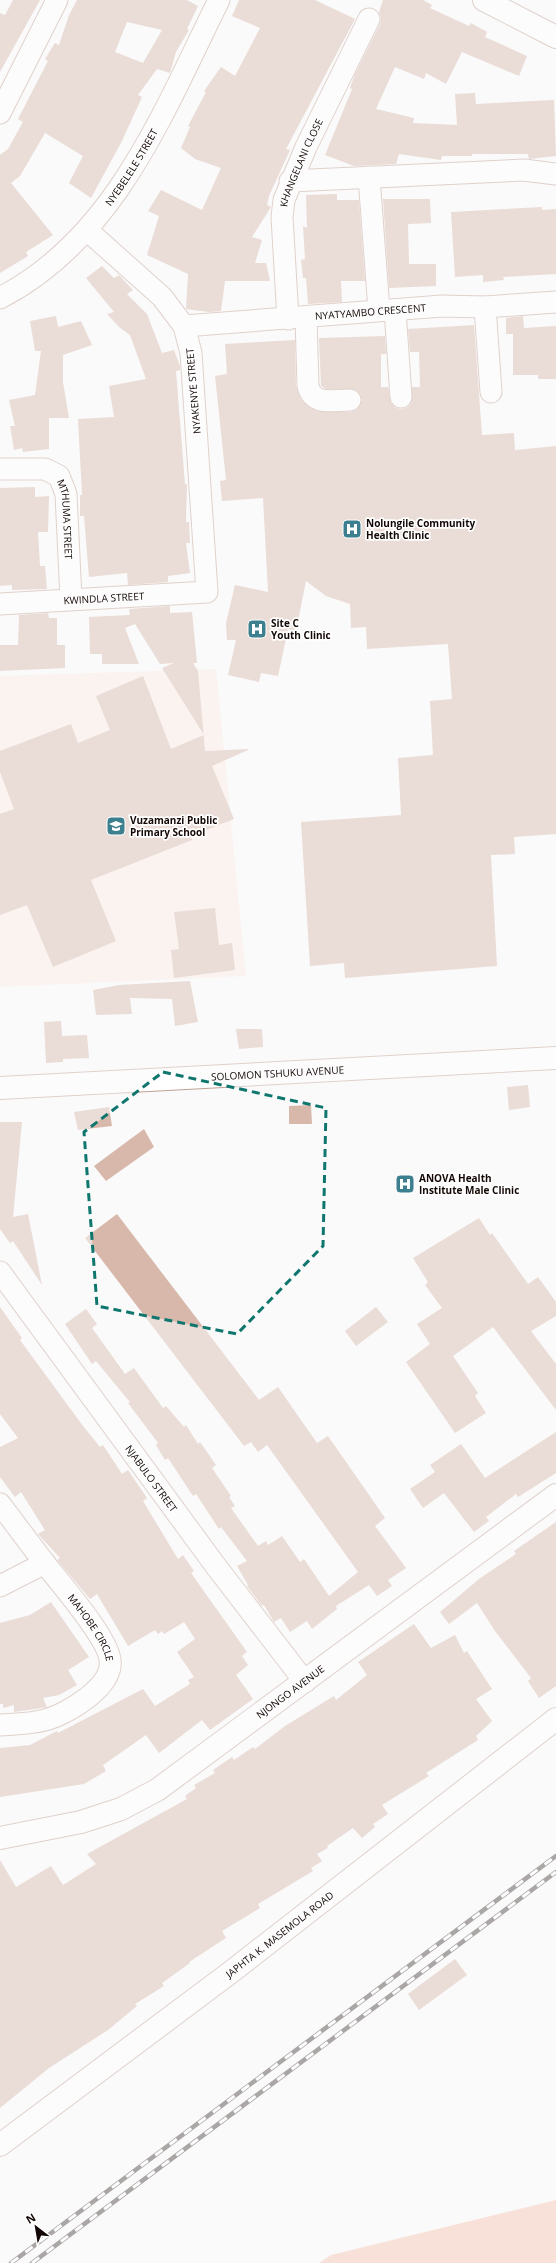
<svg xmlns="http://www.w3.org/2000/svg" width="556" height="2263" viewBox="0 0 556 2263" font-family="'Open Sans',sans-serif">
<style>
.built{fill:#fcebe4}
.green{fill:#f7c4b0}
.building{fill:#d8b8ab;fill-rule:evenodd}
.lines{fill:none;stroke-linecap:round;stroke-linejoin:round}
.minor-casing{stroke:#c0a195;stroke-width:23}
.tertiary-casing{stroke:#c0a195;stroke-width:24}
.secondary-casing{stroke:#c0a195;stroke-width:24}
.minor{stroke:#fff;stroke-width:21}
.tertiary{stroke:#fff;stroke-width:22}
.secondary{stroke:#fff;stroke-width:22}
.rail-casing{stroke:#4a413f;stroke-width:4.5}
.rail{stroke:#fff;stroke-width:3;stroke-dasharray:9;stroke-linecap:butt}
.marked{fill:none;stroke:#0f766e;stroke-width:3;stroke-dasharray:8 5;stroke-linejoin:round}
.labels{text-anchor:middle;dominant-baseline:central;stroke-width:3.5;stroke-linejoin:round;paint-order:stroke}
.street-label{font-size:10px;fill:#130805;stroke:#fff}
.poi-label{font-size:10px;font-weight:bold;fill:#130805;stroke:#fff;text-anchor:start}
</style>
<rect width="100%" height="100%" fill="#fafafa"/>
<polygon class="built" points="216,669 246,976 0,987 0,676"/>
<polygon class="green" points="556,2200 556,2263 319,2263 331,2255"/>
<g class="building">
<polygon points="13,0 40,0 0,72 0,13 5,15"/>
<path d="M77,0h110l11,6 -11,23 2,1 -13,22 -6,21 -13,-4 -19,26 4,2 -20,44 -31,57 -22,-15 14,-27 -38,-23 -25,43 -9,7 42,52 -27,17 2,4 -28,17v-118l8,-6 15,-27 -5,-3 30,-58 -3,-2 10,-16 4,2 10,-30zM127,22l35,8 -19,33 -28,-11z"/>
<polygon points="239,0 315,0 355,19 286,149 290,150 269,196 267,205 271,207 252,237 262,240 255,263 266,263 270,281 225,281 221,311 209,312 186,309 188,274 147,255 159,216 148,211 161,190 202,210 221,168 195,159 181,148 190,127 188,126 206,92 204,91 221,67 235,76 260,28 232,16"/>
<polygon points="383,0 423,0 432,5 430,8 469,26 471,23 487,32 485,37 527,56 519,76 462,52 446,84 426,73 424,79 395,67 376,109 414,118 413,123 457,125 455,94 475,93 476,104 554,100 556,156 529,159 528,154 472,154 472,156 442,156 441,160 399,154 396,164 354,166 325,155 352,89 350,88 355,74 380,24 381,18 379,12"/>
<polygon points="337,194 337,200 359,200 365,281 341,281 342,302 308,304 306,278 303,278 301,260 305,259 303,226 307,228 306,195"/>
<polygon points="383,199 430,199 431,223 408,224 409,264 436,264 436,286 389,288"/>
<polygon points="542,207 542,210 556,209 556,274 503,277 504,280 483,282 483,275 455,277 451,212"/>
<polygon points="102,266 114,278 119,275 133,290 127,294 147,314 162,353 174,350 180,366 180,370 176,371 185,484 187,484 186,522 189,522 190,543 186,543 190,573 168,576 168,582 128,585 127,573 89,577 84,516 80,516 80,495 82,495 78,419 114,417 109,386 146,379 130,335 119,327 107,314 114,312 86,278"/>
<polygon points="56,316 58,327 81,321 92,345 63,355 63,382 69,418 49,418 49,449 23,452 22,448 14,450 10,426 15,426 9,400 35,395 41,351 35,351 30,321"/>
<polygon points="523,316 524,328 556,326 556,379 538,379 538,375 513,375 513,334 506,334 506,318"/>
<polygon points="474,325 482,435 514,433 515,450 556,446 556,834 514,837 515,854 491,855 497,966 345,978 344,963 310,966 301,822 401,815 398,758 433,755 430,701 452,699 448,644 367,649 366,627 351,628 350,604 326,596 306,581 296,631 288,629 278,676 261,673 259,682 228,675 236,640 227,640 226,623 235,585 268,592 263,498 222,501 220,481 226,480 215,376 227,374 225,344 295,340 296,386 301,400 316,411 351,412 357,410 362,400 360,394 356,390 326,389 321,386 319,338 385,336 386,354 381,354 381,387 388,387 391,403 396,408 402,409 408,407 412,402 412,387 420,387 419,352 410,352 408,329"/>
<polygon points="35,487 35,497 49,496 48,532 38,532 40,566 45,566 47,589 12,590 12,585 0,586 0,488"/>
<polygon points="170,606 170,613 192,612 197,663 193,663 198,671 205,751 248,749 248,750 212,766 234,819 191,836 192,840 91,880 116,941 53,967 27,905 0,915 0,814 14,809 0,772 0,751 71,724 78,743 110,730 96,696 143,676 171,749 204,735 162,668 174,663 160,664 135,624 125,628 139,664 102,664 102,654 90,654 89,617 130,615 129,609"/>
<polygon points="48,613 49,618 57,618 57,645 65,645 65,668 0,671 0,645 18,645 19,615"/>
<polygon points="215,908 219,945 232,943 235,970 174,978 171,950 179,949 174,912"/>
<polygon points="190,981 198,1022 175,1026 172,999 130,998 132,1014 96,1015 93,990 119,985"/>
<polygon points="61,1021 62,1036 87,1035 89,1058 63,1059 63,1062 46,1063 44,1022"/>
<polygon points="236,1029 262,1029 263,1047 239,1049"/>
<polygon points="528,1085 530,1107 509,1110 507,1087"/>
<polygon points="311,1105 312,1124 289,1124 289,1106"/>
<polygon points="109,1107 112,1126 78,1130 74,1112"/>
<polygon points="0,1122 22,1122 13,1217 28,1214 42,1285 13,1241 10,1243 0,1229"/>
<polygon points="144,1129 154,1147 106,1181 94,1166"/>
<polygon points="117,1214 259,1400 278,1387 317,1443 328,1436 385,1518 375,1526 406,1568 388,1580 392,1586 377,1596 369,1585 336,1606 337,1609 312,1629 307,1621 290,1632 281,1618 274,1622 264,1605 262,1606 247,1586 248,1585 237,1566 247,1561 221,1527 219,1529 196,1494 193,1496 168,1458 165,1460 156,1445 158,1443 128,1403 130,1402 124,1395 96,1361 92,1364 65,1324 86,1309 97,1324 92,1328 125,1374 134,1368 163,1408 166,1406 184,1427 186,1425 198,1444 200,1442 216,1465 212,1468 231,1496 229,1497 235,1506 231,1508 258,1546 266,1541 268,1545 282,1536 300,1562 304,1559 329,1596 358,1572 267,1445 258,1452 251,1442 244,1446 85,1238"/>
<polygon points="479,1218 490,1235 492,1233 528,1284 538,1277 556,1302 556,1316 531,1331 556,1364 556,1410 493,1327 453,1356 478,1393 475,1396 486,1413 455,1433 406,1362 430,1344 417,1324 442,1308 425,1285 428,1282 413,1258"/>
<polygon points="0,1307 22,1338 20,1340 83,1426 100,1447 103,1445 122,1474 128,1470 147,1498 143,1501 178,1559 183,1555 194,1571 191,1573 247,1652 242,1656 248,1665 236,1675 253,1699 210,1730 202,1720 159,1753 146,1735 103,1765 106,1771 84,1784 0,1797 0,1748 30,1745 57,1731 58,1733 143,1689 155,1706 190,1684 188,1680 194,1677 177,1652 195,1639 184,1622 164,1634 162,1631 158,1634 155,1630 128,1646 97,1594 90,1599 57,1560 60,1558 38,1534 45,1530 21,1492 15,1497 0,1477 0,1447 18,1438 0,1414"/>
<polygon points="376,1307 388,1322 356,1346 345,1331"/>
<polygon points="556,1432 556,1473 518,1497 516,1494 486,1517 489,1521 474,1532 444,1493 423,1508 410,1489 435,1472 430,1465 461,1444 485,1478"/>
<polygon points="556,1522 556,1686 539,1698 528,1681 531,1678 495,1631 477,1603 449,1624 440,1612 479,1579 516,1554 514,1551"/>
<polygon points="51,1602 89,1657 68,1670 77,1685 59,1695 43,1698 47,1707 42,1708 14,1712 14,1705 3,1708 3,1704 0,1704 0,1623 30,1615"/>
<polygon points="414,1624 431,1648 455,1635 464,1653 467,1651 492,1689 476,1699 492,1721 476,1736 478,1740 426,1773 429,1776 382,1805 388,1814 373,1824 375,1827 362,1838 353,1828 327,1846 328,1848 317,1854 322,1861 311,1868 313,1871 258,1904 260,1908 222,1931 226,1938 189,1962 190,1963 162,1983 164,1986 135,2004 137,2006 108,2030 49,2068 0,2108 0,1860 16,1887 51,1866 63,1885 96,1864 87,1854 187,1799 185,1796 196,1788 194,1785 215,1773 213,1770 232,1757 234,1760 253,1747 255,1749 285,1726 334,1696 336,1700 367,1675 358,1662"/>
<polygon points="455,1959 467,1975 419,2010 408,1994"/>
</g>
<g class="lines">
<defs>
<g id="minor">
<polyline points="0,113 57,0"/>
<polyline points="369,177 379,310"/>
<polyline points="290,181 524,170 556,174"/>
<path id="s1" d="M0,298c116,-60 164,-188 219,-298"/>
<polyline points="485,307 491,392"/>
<polyline points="395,310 401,397"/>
<path d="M306,317l2,69c5,20 24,14 42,14"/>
<path id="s2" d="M288,319l-6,-102 2,-17 22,-53 63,-128"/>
<path id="s3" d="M184,326l258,-20 43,1 71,-5"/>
<path id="s4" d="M0,469h45l14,7 7,18 5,105"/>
<path id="s5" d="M0,604l207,-12 -16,-239 -7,-27 -22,-29 -74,-66"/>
<path id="s6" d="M0,1272l215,293 90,117"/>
<path id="s7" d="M0,1504c15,20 30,40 46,61 15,19 62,73 64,95 4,26 -42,54 -65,60 -14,4 -30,4 -45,5"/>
<polyline points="0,1586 45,1563"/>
</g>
<g id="tertiary">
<polyline points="484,0 556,37"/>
<path id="s8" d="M0,1088l556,-30"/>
<path id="s9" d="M0,1838l81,-16 40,-13 36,-19 399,-295"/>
</g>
<g id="secondary">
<path id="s10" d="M0,2145l231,-173 325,-253"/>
</g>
</defs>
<use href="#minor" class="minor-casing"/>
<use href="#tertiary" class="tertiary-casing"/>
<use href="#secondary" class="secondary-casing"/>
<use href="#minor" class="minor"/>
<use href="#tertiary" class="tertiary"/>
<use href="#secondary" class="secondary"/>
<defs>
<g id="rail">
<polyline points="11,2263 556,1856"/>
<polyline points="32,2263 556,1872"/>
</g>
</defs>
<use href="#rail" class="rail-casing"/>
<use href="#rail" class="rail"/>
</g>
<path d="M0 0H556V2263H0ZM163,1072l163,36 -3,138 -86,88 -140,-28 -13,-174z" fill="#fafafa" fill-opacity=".55" fill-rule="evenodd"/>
<path class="marked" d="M163,1072l163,36 -3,138 -86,88 -140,-28 -13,-174z"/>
<defs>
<symbol id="hospital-square" viewBox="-11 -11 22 22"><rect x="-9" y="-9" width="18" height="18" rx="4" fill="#3c7f8f" stroke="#fff"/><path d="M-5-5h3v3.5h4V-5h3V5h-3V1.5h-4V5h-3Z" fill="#fff"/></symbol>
<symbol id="school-square" viewBox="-11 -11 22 22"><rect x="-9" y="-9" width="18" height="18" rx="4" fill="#3c7f8f" stroke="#fff"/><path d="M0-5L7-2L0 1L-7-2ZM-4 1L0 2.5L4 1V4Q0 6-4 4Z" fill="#fff"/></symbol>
</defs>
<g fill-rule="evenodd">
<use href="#hospital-square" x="341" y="518" width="22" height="22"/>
<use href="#hospital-square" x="246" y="618" width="22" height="22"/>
<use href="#school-square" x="105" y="815" width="22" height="22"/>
<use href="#hospital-square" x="394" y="1173" width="22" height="22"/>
</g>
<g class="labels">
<g class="street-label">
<text stroke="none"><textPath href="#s2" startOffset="160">KHANGELANI CLOSE</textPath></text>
<text stroke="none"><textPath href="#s1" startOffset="188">NYEBELELE STREET</textPath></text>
<text stroke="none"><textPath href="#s3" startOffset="187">NYATYAMBO CRESCENT</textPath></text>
<text transform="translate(193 391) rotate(-95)">NYAKENYE STREET</text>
<text stroke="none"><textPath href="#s4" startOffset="105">MTHUMA STREET</textPath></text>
<text stroke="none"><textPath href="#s5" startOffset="104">KWINDLA STREET</textPath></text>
<text stroke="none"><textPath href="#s8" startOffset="278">SOLOMON TSHUKU AVENUE</textPath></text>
<text stroke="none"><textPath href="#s6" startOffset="256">NJABULO STREET</textPath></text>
<text stroke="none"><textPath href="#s7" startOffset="154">MAHOBE CIRCLE</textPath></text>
<text stroke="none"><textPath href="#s9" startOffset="331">NJONGO AVENUE</textPath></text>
<text stroke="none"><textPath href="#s10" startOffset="350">JAPHTA K. MASEMOLA ROAD</textPath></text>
</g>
<g class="poi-label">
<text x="366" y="523">Nolungile Community<tspan x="366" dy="12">Health Clinic</tspan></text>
<text x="271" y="623">Site C<tspan x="271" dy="12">Youth Clinic</tspan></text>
<text x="130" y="820">Vuzamanzi Public<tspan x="130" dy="12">Primary School</tspan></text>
<text x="419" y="1178">ANOVA Health<tspan x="419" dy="12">Institute Male Clinic</tspan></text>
</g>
</g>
<g transform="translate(36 2227) rotate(329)" stroke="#ffffff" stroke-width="3" paint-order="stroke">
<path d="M0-3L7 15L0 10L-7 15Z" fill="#130805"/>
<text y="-6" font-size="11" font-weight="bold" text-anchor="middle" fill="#130805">N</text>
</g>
</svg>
